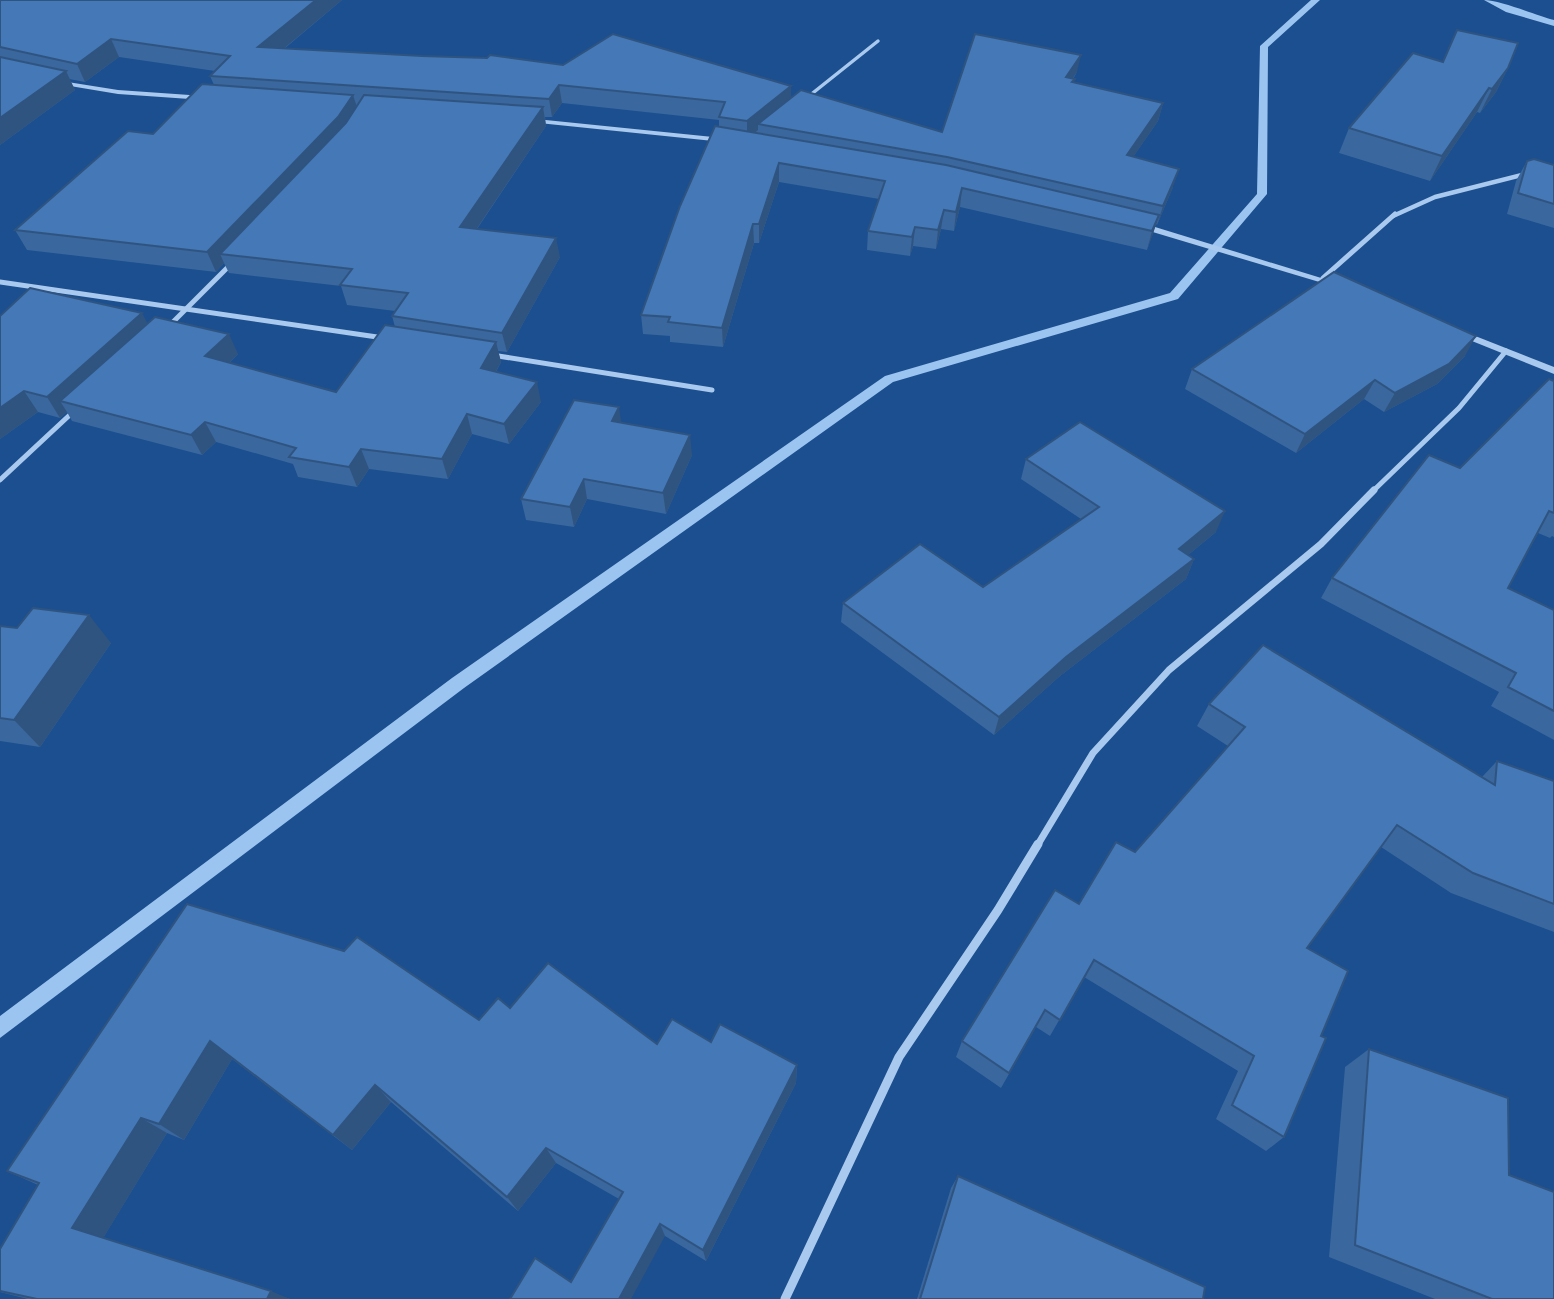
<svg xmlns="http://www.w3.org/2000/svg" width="1554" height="1299" viewBox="0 0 1554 1299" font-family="'Roboto Condensed',sans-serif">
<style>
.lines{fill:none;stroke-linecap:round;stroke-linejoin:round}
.stream{fill:#9cc4f0;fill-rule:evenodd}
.service{stroke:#a9c9ee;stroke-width:3.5}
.minor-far3{stroke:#a9c9ee;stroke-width:4.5}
.minor-far2{stroke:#a9c9ee;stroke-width:5}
.minor-far1{stroke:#a9c9ee;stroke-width:7}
.minor{stroke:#a9c9ee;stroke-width:9}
.tertiary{fill:#a9c9ee;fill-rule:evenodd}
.wall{fill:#3a679d}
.shaded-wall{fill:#305480}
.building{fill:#4478b7;stroke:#305480;stroke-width:2}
</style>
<rect width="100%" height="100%" fill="#1b4f8f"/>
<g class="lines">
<g class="stream">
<polygon points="1311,0 1320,0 1268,47 1267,194 1178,299 893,382 464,688 0,1038 0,1016 452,678 885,376 1170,293 1257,194 1260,46"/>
<path d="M1484,0c16,0 51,15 70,20v6l-48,-14z"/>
</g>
<polyline class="service" points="809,96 878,41"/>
<polyline class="minor-far3" points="1393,216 1435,197 1526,174"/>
<g class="minor-far2">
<polyline points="1323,278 1395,214"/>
<polyline points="0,282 384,338"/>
<polyline points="169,326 232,263"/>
<polyline points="492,355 712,390"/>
<polyline points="0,480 74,411"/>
<polyline points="1372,492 1459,408 1506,351"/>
</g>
<polyline class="minor-far1" points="1037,846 1093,753 1169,670 1321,544 1374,490"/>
<polyline class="minor" points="785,1299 899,1057 998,910 1038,844"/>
<g class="tertiary">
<polygon points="55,80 118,90 204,96 208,98 204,100 118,94 58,84 55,84"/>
<polygon points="526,118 723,138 727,140 723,142 529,122 526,122"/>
<polygon points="1136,223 1142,223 1344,285 1342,287 1336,287 1136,227"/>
<polygon points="1460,330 1554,367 1554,374 1457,335 1457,331"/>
</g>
</g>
<g class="wall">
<polygon points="0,0 342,0 284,49 791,98 942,132 1077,72 1073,79 1074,83 1163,103 1158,121 1133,157 1173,187 1157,225 1156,224 1147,250 960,207 954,231 941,229 936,249 913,246 910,256 867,250 868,231 879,199 779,182 759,243 754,243 723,347 670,342 670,336 643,334 641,315 719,127 719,120 562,103 552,117 545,117 546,126 477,229 560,257 507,352 498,351 501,362 496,372 541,402 509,444 472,434 448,479 369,469 357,487 298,477 293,464 216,442 202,455 72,421 67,412 60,418 38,412 0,439 0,316 147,324 238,354 229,363 336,392 395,327 392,316 395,311 347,305 341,286 229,273 224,263 216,272 27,250 15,230 153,134 214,85 210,76 215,71 119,57 85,82 69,79 75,90 0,145"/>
<polygon points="1442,61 1508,68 1496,92 1480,113 1477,112 1430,181 1339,153 1349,128"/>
<polygon points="1527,161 1554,165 1554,228 1507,214 1516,181"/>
<polygon points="1465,356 1437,384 1384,412 1364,399 1296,453 1185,389 1192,369"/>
<polygon points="1554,381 1554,537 1552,536 1550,538 1538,533 1508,588 1554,610 1554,740 1491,706 1499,692 1321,598 1332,578 1460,468"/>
<polygon points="621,422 692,455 666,514 587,499 574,527 526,520 521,499"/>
<polygon points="1026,459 1216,532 1188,555 1194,559 1186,579 1060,676 994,735 841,622 843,603 983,587 1081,519 1021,479"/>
<polygon points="0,626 111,643 40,747 0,741"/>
<polygon points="1209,704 1482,777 1497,761 1554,781 1554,932 1451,893 1381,847 1307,948 1321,1036 1284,1137 1266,1151 1216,1119 1238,1071 1084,977 1050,1036 1036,1027 1001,1088 956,1057 962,1041 1079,904 1135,852 1228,746 1197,726"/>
<polygon points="187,904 479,1020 510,1008 657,1044 711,1042 797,1065 796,1083 706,1261 665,1236 571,1282 619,1199 556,1163 518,1211 391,1102 352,1150 232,1059 184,1140 167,1133 103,1238 290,1299 28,1299 0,1292 0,1249 38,1185 7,1171"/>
<polygon points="1369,1049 1509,1175 1554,1299 1435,1299 1329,1257 1345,1067"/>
<polygon points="958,1176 1203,1299 917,1299 951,1188"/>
</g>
<g class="shaded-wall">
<polygon points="316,0 342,0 264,65 258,47"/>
<polygon points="111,39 119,57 85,82 77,64"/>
<polygon points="1081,55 1077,72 1062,94 1066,77"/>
<polygon points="1508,68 1496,92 1480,113 1492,89"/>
<polygon points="66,71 75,90 0,145 0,118"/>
<polygon points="559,85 562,103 552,117 549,99"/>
<polygon points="791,86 791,105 758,124 758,130 747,139 747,121"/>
<polygon points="1489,88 1477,112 1430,181 1442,156"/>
<polygon points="353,95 359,113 220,254 224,263 216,272 207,252"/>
<polygon points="1163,103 1158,121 1122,173 1127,155"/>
<polygon points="543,107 546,126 465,246 460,227"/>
<polygon points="779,163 779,182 759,243 759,224"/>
<polygon points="1179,169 1173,187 1157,225 1163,206"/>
<polygon points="962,188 960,207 954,231 956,212"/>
<polygon points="944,210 941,229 936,249 938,230"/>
<polygon points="1159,215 1153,234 1147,250 1152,231"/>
<polygon points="753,224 754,243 723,347 722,328"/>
<polygon points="915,227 913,246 910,256 912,237"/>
<polygon points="556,238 560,257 507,352 502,333"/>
<polygon points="142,313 153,334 60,401 67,412 60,418 47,397"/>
<polygon points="229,334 238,354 215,376 205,356"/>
<polygon points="1476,336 1465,356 1437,384 1384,412 1395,393"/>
<polygon points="496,342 501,362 487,388 481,368"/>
<polygon points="1375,380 1364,399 1296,453 1305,434"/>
<polygon points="537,382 541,402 509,444 504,424"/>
<polygon points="24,391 38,412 0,439 0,408"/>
<polygon points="619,407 622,428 612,421"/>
<polygon points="467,414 472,434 448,479 442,459"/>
<polygon points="205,422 216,442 202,455 191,435"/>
<polygon points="690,435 692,455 666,514 663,493"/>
<polygon points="361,449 369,469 357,487 349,467"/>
<polygon points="584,479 587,499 574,527 570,507"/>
<polygon points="1225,511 1216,532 1171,569 1179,549"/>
<polygon points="1194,559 1186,579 1060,676 994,735 999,717 1066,657"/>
<polygon points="89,615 111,643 40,747 14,720"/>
<polygon points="210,1041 232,1059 184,1140 159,1124"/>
<polygon points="797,1065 796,1083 706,1261 703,1250"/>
<polygon points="375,1085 391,1102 352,1150 333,1135"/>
<polygon points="141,1118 167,1133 102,1240 72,1228"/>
<polygon points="546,1148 556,1163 518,1211 507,1197"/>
<polygon points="660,1224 665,1236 631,1299 619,1299"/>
<polygon points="271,1291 290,1299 267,1299"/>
</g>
<g class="building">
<polygon points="0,0 316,0 258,47 422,56 487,58 490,55 563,65 613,34 791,86 747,121 719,117 725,102 559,85 549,99 210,76 230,56 111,39 77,64 0,47"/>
<polygon points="1457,30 1518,43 1508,68 1492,89 1489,88 1442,156 1349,128 1413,53 1443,62"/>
<polygon points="975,34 1081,55 1066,77 1075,79 1072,82 1163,103 1127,155 1179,169 1163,206 947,157 758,124 801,90 942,132"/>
<polygon points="0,57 66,71 0,118"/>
<polygon points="202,84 353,95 338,117 207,252 15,230 128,131 153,134"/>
<polygon points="364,95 543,107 460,227 556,238 502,333 392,316 408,293 340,285 352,269 220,254 346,123"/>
<polygon points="715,126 946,165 1159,215 1152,231 962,188 956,212 944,210 938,230 915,227 912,237 868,231 885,181 779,163 759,224 753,224 722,328 668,322 670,317 641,315 680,206"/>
<polygon points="1534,159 1554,165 1554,204 1518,193 1527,161"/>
<polygon points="1334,272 1476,336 1449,364 1395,393 1375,380 1305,434 1192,369"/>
<polygon points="30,288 142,313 47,397 24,391 0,408 0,316"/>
<polygon points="155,317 229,334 205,356 336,392 385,325 496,342 481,368 537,382 504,424 467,414 442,459 361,449 349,467 289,457 296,448 205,422 191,435 60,401"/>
<polygon points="1549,379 1554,381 1554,513 1549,511 1508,588 1554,610 1554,711 1508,687 1516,673 1332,578 1429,455 1460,468"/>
<polygon points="574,400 619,407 612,421 690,435 663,493 584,479 570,507 521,499"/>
<polygon points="1080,422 1225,511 1179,549 1194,559 1066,657 999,717 843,603 920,544 983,587 1099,507 1026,459"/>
<polygon points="33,608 89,615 14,720 0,718 0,626 17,628"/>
<polygon points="1263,645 1495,785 1497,761 1554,781 1554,904 1473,873 1397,825 1307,948 1348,971 1321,1036 1326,1038 1284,1137 1232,1105 1254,1056 1094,960 1060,1020 1045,1010 1009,1073 962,1041 1055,890 1079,904 1116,842 1135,852 1245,727 1209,704"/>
<polygon points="187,904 344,951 357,937 479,1020 498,998 510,1008 548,963 657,1044 672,1019 711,1042 720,1024 797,1065 703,1250 660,1224 619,1299 510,1299 535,1258 571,1282 623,1192 546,1148 507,1197 375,1085 333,1135 210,1041 159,1124 141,1118 72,1228 271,1291 267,1299 37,1299 0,1291 0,1249 39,1183 7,1171"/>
<polygon points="1369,1049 1508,1098 1509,1175 1554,1192 1554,1299 1492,1299 1355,1245"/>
<polygon points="958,1176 1205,1287 1203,1299 920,1299"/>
</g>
</svg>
